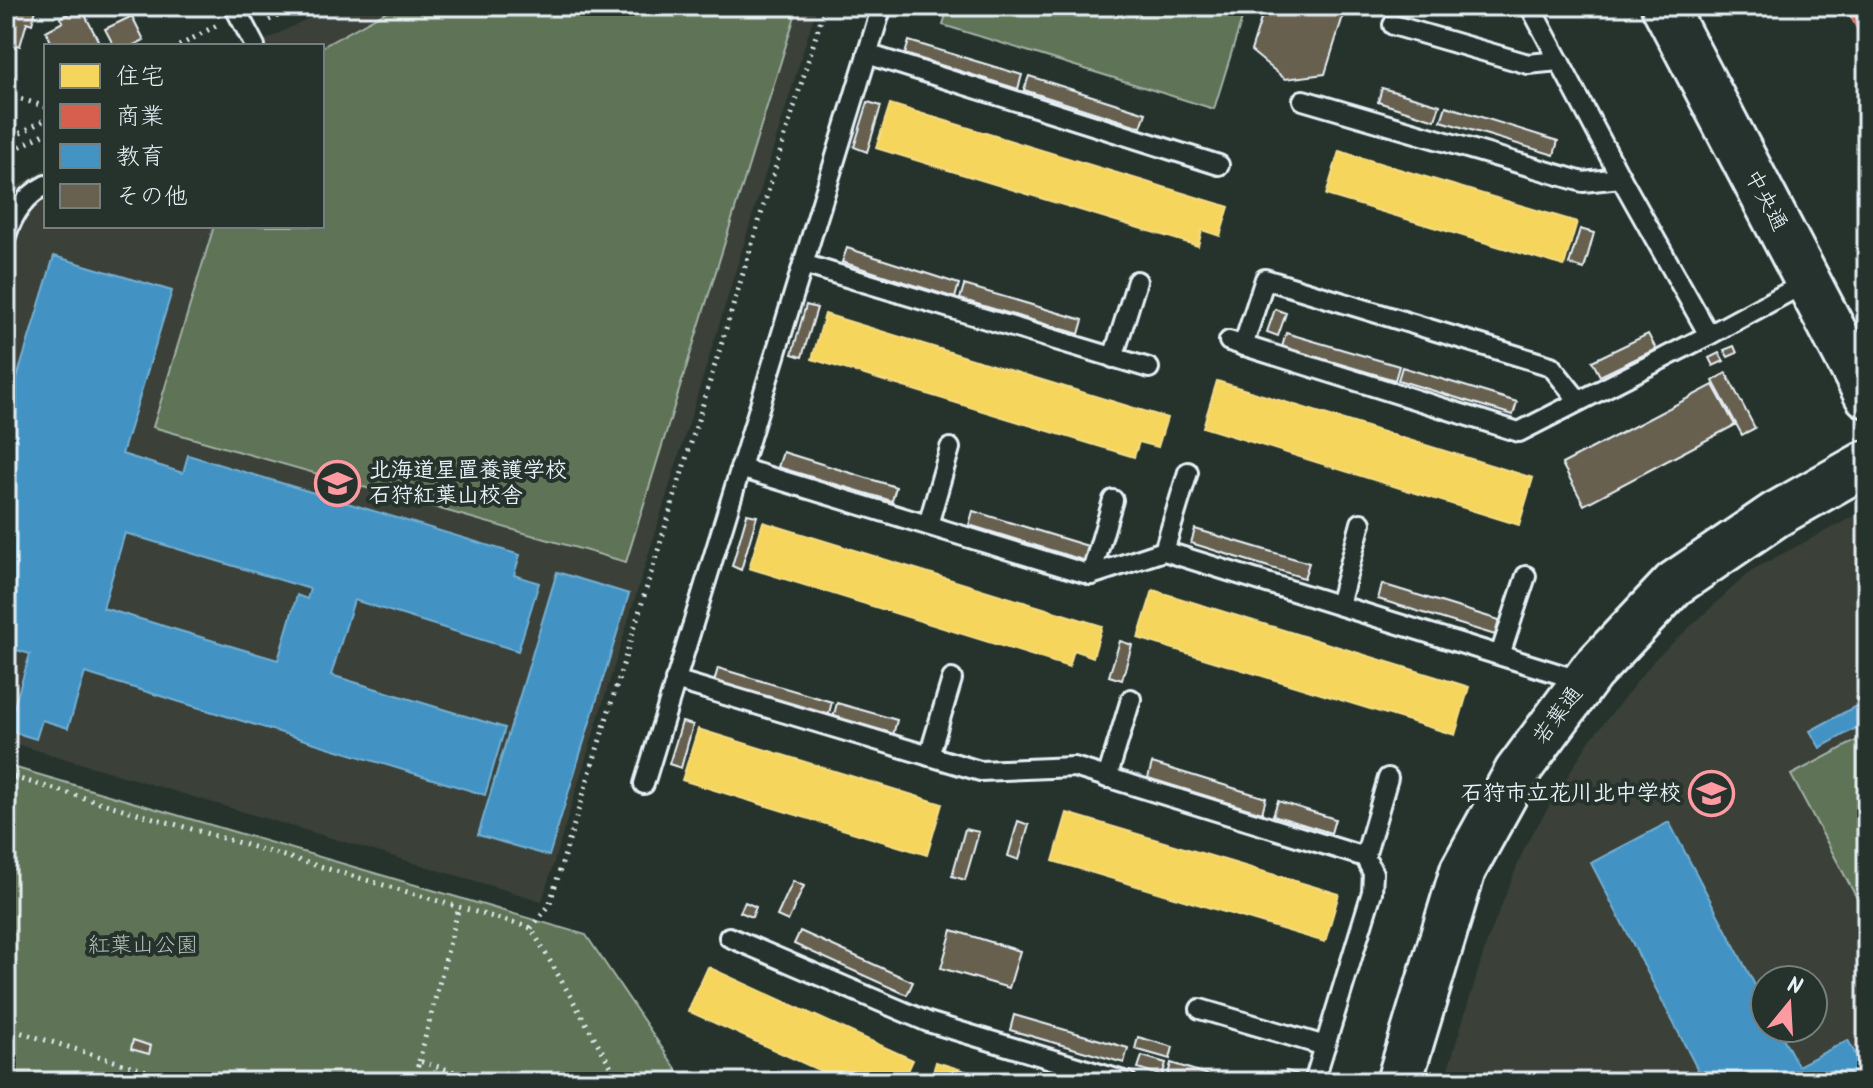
<svg xmlns="http://www.w3.org/2000/svg" width="1873" height="1088" viewBox="0 0 1873 1088" font-family="Kalam,'Klee One',sans-serif">
<style>
.built{fill:#3a4138;fill-rule:evenodd}
.green{fill:#5e7357;stroke:#a3b2a8;stroke-width:2}
.homes{fill:#f6d55c;stroke:#f2dd8b;stroke-width:2}
.shops{fill:#d6604d;stroke:#db8c80;stroke-width:2}
.schools{fill:#4393c3;stroke:#74afd3;stroke-width:2;fill-rule:evenodd}
.building{fill:#686150;stroke:#e8f1f8;stroke-width:2}
.lines{fill:none;stroke-linecap:round;stroke-linejoin:round}
.service-casing{stroke:#e8f1f8;stroke-width:24}
.tertiary-casing{stroke:#e8f1f8;stroke-width:50}
.path{stroke:#e8f1f8;stroke-width:5;stroke-dasharray:2 6;stroke-linecap:butt}
.service{stroke:#26332d;stroke-width:18}
.tertiary{stroke:#26332d;stroke-width:44}
.labels{text-anchor:middle;dominant-baseline:central;stroke-width:8;stroke-linejoin:round;paint-order:stroke}
.street-label{font-size:22px;fill:#e8f1f8;stroke:#26332d}
.poi-label{font-size:22px;font-weight:bold;fill:#e8f1f8;stroke:#26332d;text-anchor:start}
.park-label{font-size:22px;fill:#b1bfb8;stroke:#26332d}
</style>
<rect width="100%" height="100%" fill="#26332d"/>
<filter id="ink" filterUnits="userSpaceOnUse"><feTurbulence type="fractalNoise" baseFrequency=".0125" numOctaves="2"/><feDisplacementMap in="SourceGraphic" scale="16" xChannelSelector="R" yChannelSelector="G"/><feConvolveMatrix kernelMatrix="1 2 1 2 8 2 1 2 1" color-interpolation-filters="sRGB"/></filter>
<g filter="url(#ink)">
<g class="built">
<polygon points="332,6 817,6 542,901 6,741 6,193 46,169 46,226 322,226 322,46 254,46"/>
<path d="M1867,509v573h-423l43,-140 39,-98 62,-101 67,-84 97,-89zM1765,980h48v48h-48z"/>
</g>
<g class="green">
<polygon points="396,6 798,6 626,562 153,427 214,226 322,226 322,47"/>
<polygon points="948,6 1246,6 1214,109 943,25"/>
<polygon points="1867,735 1867,917 1791,775"/>
<polygon points="6,765 586,935 685,1082 422,1082 405,1076 402,1082 6,1082"/>
</g>
<g class="homes">
<polygon points="890,104 1229,207 1220,236 1202,230 1198,246 876,148"/>
<polygon points="1339,151 1577,222 1564,266 1326,195"/>
<polygon points="825,314 1167,418 1158,447 1139,442 1134,457 812,359"/>
<polygon points="1217,381 1533,478 1519,525 1203,427"/>
<polygon points="763,522 1102,626 1093,657 1074,650 1069,667 749,568"/>
<polygon points="1153,590 1469,687 1455,735 1138,638"/>
<polygon points="698,729 942,804 927,855 682,780"/>
<polygon points="1067,813 1339,894 1325,942 1053,861"/>
<polygon points="708,967 913,1060 903,1082 886,1082 877,1078 875,1082 845,1082 688,1011"/>
<polygon points="936,1062 1001,1082 930,1082"/>
</g>
<polygon class="shops" points="1845,6 1867,6 1867,47"/>
<g class="schools">
<path d="M54,256l118,35 -50,163 61,19 5,-18 332,100 -6,20 25,8 -21,68 -164,-51 -23,75 174,53 -20,67 -400,-122 -17,55 -26,-8 -6,19 -29,-9 23,-76 -24,-7v-233zM125,533l185,56 -3,10 -10,-4 -19,65 -175,-52z"/>
<polygon points="557,572 629,594 549,856 478,835"/>
<polygon points="1867,700 1867,722 1820,748 1810,731"/>
<polygon points="1669,822 1765,1004 1765,1028 1778,1028 1798,1066 1848,1040 1867,1076 1867,1082 1704,1082 1591,863"/>
</g>
<g class="building">
<polygon points="6,6 37,6 32,24 27,22 20,46 6,42"/>
<polygon points="1265,6 1332,6 1343,16 1325,74 1285,79 1251,51"/>
<polygon points="81,7 101,46 53,46 46,31 63,22 60,18"/>
<polygon points="132,16 144,40 132,46 114,46 105,29"/>
<polygon points="909,41 1022,75 1018,89 905,54"/>
<polygon points="1029,76 1146,113 1141,127 1024,90"/>
<polygon points="1382,88 1440,105 1435,120 1378,102"/>
<polygon points="868,102 881,106 867,152 854,147"/>
<polygon points="1446,106 1558,141 1554,155 1441,121"/>
<polygon points="1580,229 1594,233 1584,269 1569,264"/>
<polygon points="847,248 959,284 955,298 842,262"/>
<polygon points="964,285 1083,320 1079,334 960,299"/>
<polygon points="806,305 817,308 802,357 792,354"/>
<polygon points="1275,309 1286,313 1278,336 1267,332"/>
<polygon points="1286,333 1399,366 1395,380 1282,347"/>
<polygon points="1648,334 1656,349 1600,376 1592,361"/>
<polygon points="1734,346 1737,353 1728,357 1724,350"/>
<polygon points="1719,353 1724,361 1713,366 1709,358"/>
<polygon points="1402,367 1517,402 1513,415 1398,380"/>
<polygon points="1726,373 1755,428 1742,435 1713,381"/>
<polygon points="1713,385 1735,425 1584,505 1562,464"/>
<polygon points="783,452 896,487 892,501 778,467"/>
<polygon points="973,511 1091,547 1086,561 969,525"/>
<polygon points="747,514 757,516 741,570 732,566"/>
<polygon points="1195,529 1309,563 1304,578 1191,543"/>
<polygon points="1382,584 1499,620 1495,635 1378,599"/>
<polygon points="1120,641 1132,645 1122,680 1109,676"/>
<polygon points="718,668 832,702 828,717 714,682"/>
<polygon points="837,703 897,720 893,735 833,718"/>
<polygon points="682,722 693,725 681,768 669,764"/>
<polygon points="1152,763 1266,798 1262,813 1148,778"/>
<polygon points="1278,801 1335,819 1331,833 1273,815"/>
<polygon points="1018,821 1029,825 1019,860 1008,856"/>
<polygon points="965,829 979,832 965,880 952,876"/>
<polygon points="793,881 804,886 788,921 777,916"/>
<polygon points="745,902 756,907 752,917 740,912"/>
<polygon points="952,930 1020,951 1009,988 941,968"/>
<polygon points="800,931 913,982 907,995 794,944"/>
<polygon points="1014,1015 1128,1048 1124,1063 1010,1030"/>
<polygon points="1138,1037 1173,1047 1170,1059 1135,1049"/>
<polygon points="133,1040 151,1046 149,1054 131,1049"/>
<polygon points="1142,1056 1166,1063 1162,1076 1138,1068"/>
<polygon points="1171,1063 1231,1082 1181,1082 1167,1078"/>
<polygon points="1286,1071 1297,1074 1295,1082 1283,1082"/>
</g>
<g class="lines">
<defs>
<g id="service">
<polyline points="234,6 255,46"/>
<polyline points="1530,6 1621,178 1709,335"/>
<polyline points="1393,25 1528,64 1559,61"/>
<polyline points="867,54 1219,165"/>
<polyline points="1303,100 1583,182 1621,178"/>
<path d="M6,236c7,-23 19,-40 40,-51"/>
<polyline points="803,264 1149,368"/>
<polyline points="1229,341 1519,432 1709,335 1807,282"/>
<polyline points="1243,346 1265,279 1551,366 1579,401"/>
<polyline points="1113,358 1137,281"/>
<polyline points="740,468 1091,575 1164,551 1582,681"/>
<polyline points="928,525 950,448"/>
<polyline points="1164,551 1188,472"/>
<polyline points="1091,575 1113,500"/>
<polyline points="1339,605 1361,523"/>
<polyline points="1500,655 1526,576"/>
<polyline points="675,680 980,771 1074,767 1365,857 1373,873 1372,892 1314,1082"/>
<polyline points="929,756 952,679"/>
<polyline points="1107,778 1131,699"/>
<polyline points="644,784 882,6"/>
<polyline points="1365,857 1388,778"/>
<polyline points="729,937 928,1022 1127,1082"/>
<polyline points="1200,1009 1325,1046"/>
</g>
<g id="tertiary">
<polyline points="1664,6 1867,395"/>
<polyline points="1399,1082 1463,870 1517,772 1591,672 1674,584 1775,515 1867,463"/>
</g>
</defs>
<use href="#service" class="service-casing"/>
<use href="#tertiary" class="tertiary-casing"/>
<g class="path">
<polyline points="269,20 301,6"/>
<polyline points="179,46 217,25"/>
<polyline points="6,94 46,107"/>
<polyline points="6,141 46,119"/>
<polyline points="6,154 46,133"/>
<polyline points="6,775 531,928 620,1082"/>
<polyline points="531,928 549,906 825,6"/>
<polyline points="6,1028 183,1082"/>
<polyline points="419,1061 459,907"/>
<polyline points="414,1082 419,1061 488,1082"/>
</g>
<use href="#service" class="service"/>
<use href="#tertiary" class="tertiary"/>
</g>
</g>
<defs>
<symbol id="school-ring" viewBox="-11 -11 22 22"><circle r="9.5" fill="#26332d" stroke="#ff9aa2" stroke-width="1.5"/><path d="M0-5L7-2L0 1L-7-2ZM-4 1L0 2.5L4 1V4Q0 6-4 4Z" fill="#ff9aa2"/></symbol>
</defs>
<g fill-rule="evenodd">
<use href="#school-ring" x="312" y="458" width="51" height="51"/>
<use href="#school-ring" x="1686" y="768" width="51" height="51"/>
</g>
<g class="labels">
<g class="street-label">
<text transform="translate(1765 201) rotate(62)">中央通</text>
<text transform="translate(1559 716) rotate(-53)">若葉通</text>
</g>
<g class="poi-label">
<text x="369" y="471">北海道星置養護学校<tspan x="369" dy="25">石狩紅葉山校舎</tspan></text>
<text x="1681" y="794" text-anchor="end">石狩市立花川北中学校</text>
</g>
<g class="park-label">
<text x="143" y="946">紅葉山公園</text>
</g>
</g>
<rect width="1873" height="1088" fill="none" stroke="#26332d" stroke-width="32"/>
<rect x="16" y="16" width="1841" height="1056" fill="none" stroke="#e8f1f8" stroke-width="3" filter="url(#ink)"/>
<rect x="44" y="44" width="280" height="184" fill="#26332d" stroke="#747f7e" stroke-width="2"/>
<rect x="60" y="64" width="40" height="24" fill="#f6d55c" stroke="#747f7e" stroke-width="2"/>
<text x="116" y="84" font-size="24" fill="#e8f1f8">住宅</text>
<rect x="60" y="104" width="40" height="24" fill="#d6604d" stroke="#747f7e" stroke-width="2"/>
<text x="116" y="124" font-size="24" fill="#e8f1f8">商業</text>
<rect x="60" y="144" width="40" height="24" fill="#4393c3" stroke="#747f7e" stroke-width="2"/>
<text x="116" y="164" font-size="24" fill="#e8f1f8">教育</text>
<rect x="60" y="184" width="40" height="24" fill="#686150" stroke="#747f7e" stroke-width="2"/>
<text x="116" y="204" font-size="24" fill="#e8f1f8">その他</text>
<g transform="translate(1789 1004) rotate(18)"><circle r="38" fill="#26332d" stroke="#747f7e" stroke-width="2"/>
<path d="M0-6L14 30L0 20L-14 30Z" fill="#ff9aa2"/>
<text y="-12" font-size="22" font-weight="bold" text-anchor="middle" fill="#e8f1f8">N</text>
</g>
</svg>
